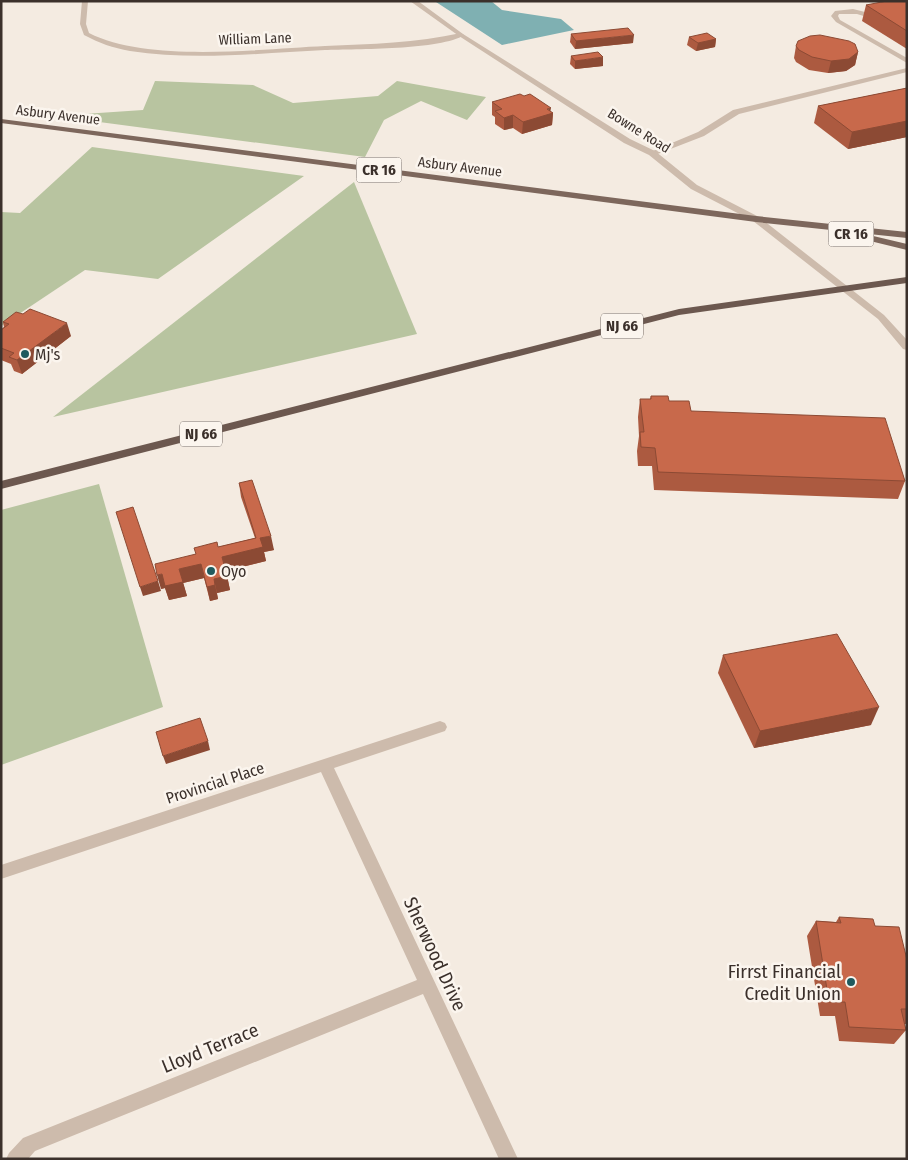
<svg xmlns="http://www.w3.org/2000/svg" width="908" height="1160" viewBox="0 0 908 1160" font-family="'Fira Sans Condensed',sans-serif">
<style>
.green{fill:#b8c4a0}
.water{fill:#7fb0b2}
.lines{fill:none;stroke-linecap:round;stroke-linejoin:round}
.minor{fill:#cdbbac;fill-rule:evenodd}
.tertiary{fill:#cdbbac;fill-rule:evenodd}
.primary{fill:#7d675c;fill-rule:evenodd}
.trunk{fill:#6c584f;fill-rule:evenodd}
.wall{fill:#ac5a40}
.shaded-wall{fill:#8c4a34}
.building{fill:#c8694b;stroke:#8c4a34}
.poi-dot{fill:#1f5a5e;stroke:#fbf5ee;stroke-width:2}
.labels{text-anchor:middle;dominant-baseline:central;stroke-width:5;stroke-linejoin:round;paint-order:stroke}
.far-street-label{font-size:14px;fill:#3b302b;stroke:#fbf5ee}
.shield{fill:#fbf5ee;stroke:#756b66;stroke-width:1}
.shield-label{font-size:15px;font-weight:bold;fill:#3b302b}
.poi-label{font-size:16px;fill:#3b302b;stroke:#fbf5ee;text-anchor:start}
.street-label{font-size:16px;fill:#3b302b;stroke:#fbf5ee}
.near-street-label{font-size:19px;fill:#3b302b;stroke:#fbf5ee}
.near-poi-label{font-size:19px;fill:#3b302b;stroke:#fbf5ee;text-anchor:end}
</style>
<rect width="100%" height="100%" fill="#f4ebe1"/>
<g class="green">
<polygon points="155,81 253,85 293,103 378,96 397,81 486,97 467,120 421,101 384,120 365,157 54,116 143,110"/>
<polygon points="92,147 304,176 158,279 85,270 1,326 1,212 20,213"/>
<polygon points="354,182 417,334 53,417"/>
<polygon points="99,484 163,707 1,765 1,510"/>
</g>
<polygon class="water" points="442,1 491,1 502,10 561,19 574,30 502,45 436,2"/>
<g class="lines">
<g class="minor">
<path d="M82,1h6l-2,23 3,9c59,30 170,16 236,13 46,-2 91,-3 136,-13l3,2c-22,15 -109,14 -139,15 -64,3 -131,11 -195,1 -17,-3 -31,-8 -46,-16l-4,-11z"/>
<polygon points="853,9 869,13 880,18 877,20 857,14 839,14 838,16 840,20 907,58 907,63 836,22 831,16 835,11"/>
<polygon points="907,68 907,72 739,114 704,136 655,155 648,153 698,132 733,110"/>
<polygon points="440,721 445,723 447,727 445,731 334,768 518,1159 499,1159 423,994 35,1151 28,1159 6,1159 9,1153 23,1138 417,980 321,772 1,879 1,865"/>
</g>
<polygon class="tertiary" points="410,1 418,1 463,34 630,139 655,151 697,185 759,217 884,315 907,340 907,350 903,349 878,319 753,221 691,189 649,155 624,143 459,36"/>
<g class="primary">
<polygon points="1,119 756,216 907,232 907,238 756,222 1,123"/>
<polygon points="869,235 907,244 907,250 866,240 864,238"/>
</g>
<polygon class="trunk" points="907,277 907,283 679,315 1,489 1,481 679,309"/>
</g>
<g class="wall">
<polygon points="907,2 907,49 862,21 866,5"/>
<polygon points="571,34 633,43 575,49 570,42"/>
<polygon points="689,37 716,39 715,47 696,51 687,45"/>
<polygon points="796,46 858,52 855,65 846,71 828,73 809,70 796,62 794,58"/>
<polygon points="571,56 603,66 575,69 570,64"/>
<polygon points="907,88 907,137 848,149 814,123 818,106"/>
<polygon points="492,102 550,111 553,113 552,125 522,134 513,128 504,130 495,124 495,117 492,115"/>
<polygon points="3,322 71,336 22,374 14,371 11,364 1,360 1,330 4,327"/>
<polygon points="651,396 669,401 691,411 905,481 898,499 654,490 652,466 638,466 637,451 639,436 638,417 640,399 650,399"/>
<polygon points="239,483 274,550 264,552 266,561 226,571 230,590 217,593 218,599 210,601 204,578 183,583 187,596 169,600 165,588 161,589 196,554 218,547 255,538 241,497"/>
<polygon points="723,655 871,725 754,748 718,673"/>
<polygon points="839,917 875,926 907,960 907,1024 904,1024 906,1030 894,1044 839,1041 835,1016 820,1016 807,936 816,921 836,922"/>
</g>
<g class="shaded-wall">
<polygon points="634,35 633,43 575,49 576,41"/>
<polygon points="716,39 715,47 696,51 698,43"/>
<polygon points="858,52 855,65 846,71 828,73 831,61"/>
<polygon points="603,57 603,66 575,69 575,61"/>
<polygon points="551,108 550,113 553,113 552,125 522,134 523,122"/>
<polygon points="513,115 513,128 504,130 504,118"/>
<polygon points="907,121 907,137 848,149 852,132"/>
<polygon points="67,323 71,336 22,374 17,360"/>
<polygon points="271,536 274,550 264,552 266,561 225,571 222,557 260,538"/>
<polygon points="201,564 204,578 183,583 179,569"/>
<polygon points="162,574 183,582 187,596 169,600 165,588 161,589 157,575"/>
<polygon points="227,576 230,590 217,593 214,579"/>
<polygon points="158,581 161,591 143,596 140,587"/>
<polygon points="215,585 218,599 210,601 207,587"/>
<polygon points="879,707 871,725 754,748 760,731"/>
<polygon points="208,741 210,750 166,764 163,756"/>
</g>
<g class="building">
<polygon points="887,1 905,1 907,2 907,31 866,5"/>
<polygon points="628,28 634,35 576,41 571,34"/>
<polygon points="707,33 716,39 698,43 689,37"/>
<polygon points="820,35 849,41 855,44 858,52 849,59 831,61 812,57 799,50 796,46 798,41 810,36"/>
<polygon points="598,52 603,57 575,61 571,56"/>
<polygon points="907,88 907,121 852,132 818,106"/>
<polygon points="520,94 524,96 530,94 551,108 547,109 553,113 523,122 513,115 504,118 495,111 502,109 492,102"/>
<polygon points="30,309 67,323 17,360 9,357 14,353 1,348 1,330 9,324 3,322 16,312 23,314"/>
<polygon points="651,396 668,396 669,401 689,401 691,411 885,418 905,481 658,472 655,448 641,447 640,432 644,432 640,399 651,399"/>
<polygon points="252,480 271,536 260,538 263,547 222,557 227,576 214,579 215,585 207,587 201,564 179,569 183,582 165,586 162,574 157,575 155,564 196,554 194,548 217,542 218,547 256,538 239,483"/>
<polygon points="133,507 158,581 140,587 116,512"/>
<polygon points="837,634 879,707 760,731 723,655"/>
<polygon points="200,718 208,741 163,756 156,732"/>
<polygon points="839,917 873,919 875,926 899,927 907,960 907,1009 901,1009 906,1030 849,1027 845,1002 829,1002 816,921 841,923"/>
</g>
<g class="poi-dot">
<circle cx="25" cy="354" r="5"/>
<circle cx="211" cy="571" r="5"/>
<circle cx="851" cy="982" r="5"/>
</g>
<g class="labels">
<g class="far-street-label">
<text transform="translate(255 39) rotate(-2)">William Lane</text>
<text transform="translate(58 115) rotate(7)">Asbury Avenue</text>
<text transform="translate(639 131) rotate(32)">Bowne Road</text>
<text transform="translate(460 167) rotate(7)">Asbury Avenue</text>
</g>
<g class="shield">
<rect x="356.5" y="157.5" width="45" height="25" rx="4"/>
<rect x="828.5" y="221.5" width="45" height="25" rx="4"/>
<rect x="601" y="313.5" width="42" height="25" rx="4"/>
<rect x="180" y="421.5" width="42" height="25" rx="4"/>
</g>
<g class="shield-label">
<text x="379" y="170">CR 16</text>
<text x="851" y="234">CR 16</text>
<text x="622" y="326">NJ 66</text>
<text x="201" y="434">NJ 66</text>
</g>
<g class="poi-label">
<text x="35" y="354">Mj's</text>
<text x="221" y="571">Oyo</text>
</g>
<g class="street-label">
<text transform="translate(215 783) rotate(-18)">Provincial Place</text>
</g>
<g class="near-street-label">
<text transform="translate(435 954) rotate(65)">Sherwood Drive</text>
<text transform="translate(210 1048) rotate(-22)">Lloyd Terrace</text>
</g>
<g class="near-poi-label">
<text x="841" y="971">Firrst Financial<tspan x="841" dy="22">Credit Union</tspan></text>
</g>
</g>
<rect width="908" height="1160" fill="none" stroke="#3b302b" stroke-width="5"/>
</svg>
